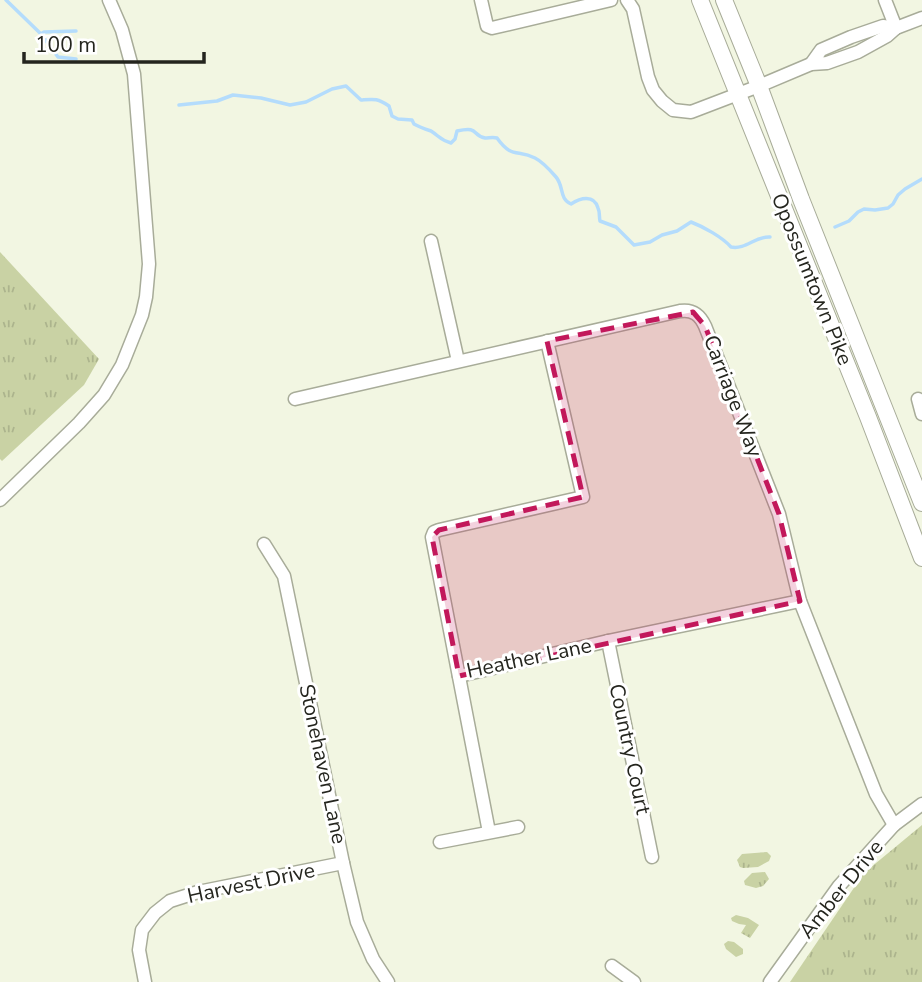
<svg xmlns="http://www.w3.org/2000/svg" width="922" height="982" viewBox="0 0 922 982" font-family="'Nunito Sans',sans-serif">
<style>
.grass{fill:url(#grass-tufts)}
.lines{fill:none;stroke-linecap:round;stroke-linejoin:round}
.stream{stroke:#b4dcfc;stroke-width:3.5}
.minor-casing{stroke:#a8ac99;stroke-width:15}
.major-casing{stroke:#a8ac99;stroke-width:18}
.minor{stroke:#fff;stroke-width:12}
.major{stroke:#fff;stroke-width:16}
.marked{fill:#c2185b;fill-opacity:0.2;stroke:#c2185b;stroke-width:5;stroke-dasharray:14 9;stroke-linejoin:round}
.labels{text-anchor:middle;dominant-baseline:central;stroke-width:6;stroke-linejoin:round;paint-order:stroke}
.street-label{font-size:21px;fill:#24251e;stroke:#fff}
</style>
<defs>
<pattern id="grass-tufts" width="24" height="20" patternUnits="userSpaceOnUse" patternTransform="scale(1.75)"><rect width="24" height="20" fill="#c9d2a4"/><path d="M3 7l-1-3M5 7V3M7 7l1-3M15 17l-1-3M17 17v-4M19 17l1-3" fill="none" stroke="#acb48d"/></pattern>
</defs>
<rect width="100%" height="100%" fill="#f2f6e2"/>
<g class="grass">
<polygon points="0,252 99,359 84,385 2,461 0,459"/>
<polygon points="922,825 922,982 790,982 864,873"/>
<polygon points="767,852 771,856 769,861 758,867 743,868 740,867 737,860 742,854"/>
<polygon points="765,872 769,879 763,886 756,888 745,885 744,881 752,873"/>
<polygon points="736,915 748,918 759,925 750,938 741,933 746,925 739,924 732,921 731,918"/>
<polygon points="728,941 734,942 743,949 743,954 736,957 726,949 724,944"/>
</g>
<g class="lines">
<g class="stream">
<polyline points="6,0 41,34 58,57 76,59"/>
<polyline points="41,34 44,32 76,31"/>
<path d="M179,105l38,-4 16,-6 28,3 29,7 16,-3 26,-13 14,-3 15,14c13,-1 16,-2 28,6l3,10 6,3 14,1 2,4c5,3 11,5 17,7 8,5 9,9 20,12l4,-4 2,-8c23,-5 14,4 28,7 4,0 8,-1 12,0 15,21 20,11 38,20 8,4 15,12 21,19 8,9 3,22 15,27 9,-6 23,-10 27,4 2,4 1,9 2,13l16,6 18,18 16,-3 12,-7 15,-4 14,-9c13,5 31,15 40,25 15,3 24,-11 39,-10"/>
<polyline points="835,227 849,221 858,212 864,209 875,210 888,208 893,204 898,195 905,189 922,179"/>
</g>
<defs>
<g id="minor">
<polyline points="481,0 487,26 492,28 611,0"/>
<polyline points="627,0 633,9 648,77 653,90 662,101 673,110 691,112 759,86 811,64 827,63 858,52 887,36 896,28 922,18"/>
<polyline points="885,0 896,28"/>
<polyline points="811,64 821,50 851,37 883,26 896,28"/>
<polyline points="431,241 458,361"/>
<path d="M295,399l385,-88c13,-2 20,4 25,15l74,188 21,87 76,193 18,31"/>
<polyline points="918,399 922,414"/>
<polyline points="0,500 79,423 104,395 122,365 142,315 146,297 149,264 134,74 122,30 109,0"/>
<polyline points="264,544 284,576 343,863 357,922 373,959 388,982"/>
<polyline points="608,641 652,857"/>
<polyline points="459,676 608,641 800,601"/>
<polyline points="489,832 432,537 434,532 439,530 583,497 547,341"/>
<polyline points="440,842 518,827"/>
<polyline points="612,966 634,982"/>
<polyline points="145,982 139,950 142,930 155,913 170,901 198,892 343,863"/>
<polyline points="770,982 839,886 894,825 922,804"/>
</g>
<g id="major">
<polyline points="700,0 868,417 922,558"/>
<polyline points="724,0 759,86 801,199 922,503"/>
</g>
</defs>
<use href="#minor" class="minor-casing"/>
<use href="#major" class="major-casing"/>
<use href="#minor" class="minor"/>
<use href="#major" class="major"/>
</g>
<path class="marked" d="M693,312l12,14 74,188 21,87 -341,75 -27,-139 7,-7 144,-33 -36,-156z"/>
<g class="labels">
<g class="street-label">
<text transform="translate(812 279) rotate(68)">Opossumtown Pike</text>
<text transform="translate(733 396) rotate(69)">Carriage Way</text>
<text transform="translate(529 658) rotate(-12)">Heather Lane</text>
<text transform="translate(630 749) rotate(78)">Country Court</text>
<text transform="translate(323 764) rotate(78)">Stonehaven Lane</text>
<text transform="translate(251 883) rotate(-12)">Harvest Drive</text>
<text transform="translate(841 889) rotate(-51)">Amber Drive</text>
</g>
</g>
<path d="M24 52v10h180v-10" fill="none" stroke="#24251e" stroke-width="3.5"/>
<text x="35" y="52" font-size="21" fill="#24251e" stroke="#ffffff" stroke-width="5" paint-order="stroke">100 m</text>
</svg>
